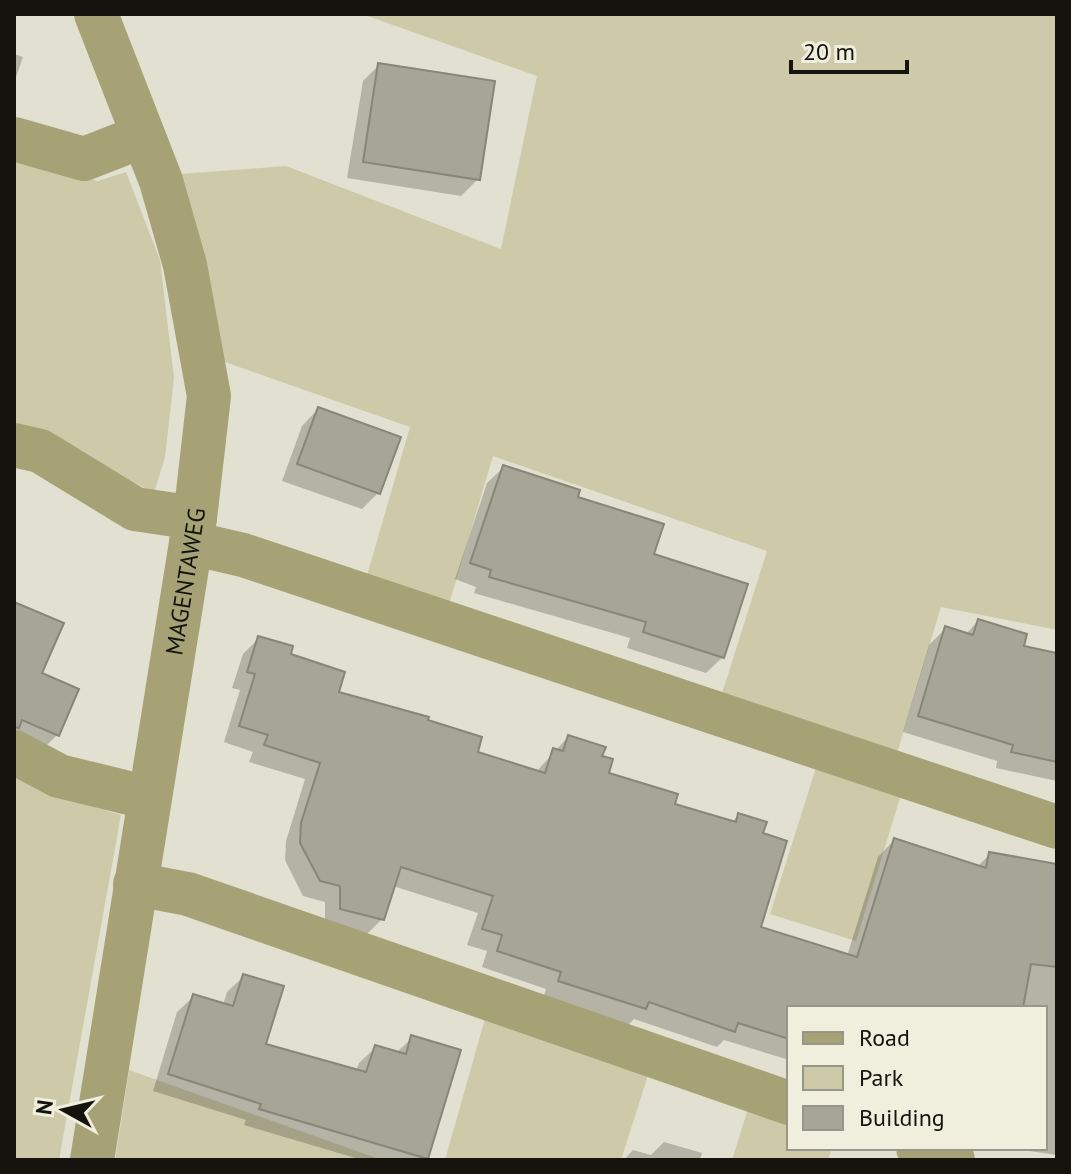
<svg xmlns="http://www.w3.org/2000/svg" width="1071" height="1174" viewBox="0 0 1071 1174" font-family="'PT Sans',sans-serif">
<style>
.green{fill:#cecaa9}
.shadow{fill:#0003}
.building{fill:#a7a596;stroke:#888677;stroke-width:2}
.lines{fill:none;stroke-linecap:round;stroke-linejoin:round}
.minor{stroke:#a7a276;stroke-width:44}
.labels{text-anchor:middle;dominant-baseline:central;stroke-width:7;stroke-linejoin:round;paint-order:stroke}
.street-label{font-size:24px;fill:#14130e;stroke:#f0eedd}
</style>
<rect width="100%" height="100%" fill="#e2e0d0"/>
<g class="green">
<polygon points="362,14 1057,14 1057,630 941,607 895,760 719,703 767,551 493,456 447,611 365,582 410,427 219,360 180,174 286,166 501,249 537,76"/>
<polygon points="14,156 98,181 126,172 160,260 174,378 165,457 154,493 25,425 14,425"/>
<polygon points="819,758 904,785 856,941 770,914"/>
<polygon points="14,772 48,793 121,815 59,1160 14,1160"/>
<polygon points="486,1015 651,1066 621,1160 445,1160"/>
<polygon points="129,1070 382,1160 115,1160"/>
<polygon points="750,1102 789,1116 789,1148 832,1148 828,1160 732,1160"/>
</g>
<g class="shadow">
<polygon points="14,54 23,57 14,83"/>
<polygon points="379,65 478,179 461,196 347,178 363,81"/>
<polygon points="318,409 378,493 362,509 282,481 302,426"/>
<polygon points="504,467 575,498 652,556 723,657 706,673 627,648 630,638 474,593 476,587 455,579 487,483"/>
<polygon points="14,604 57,735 41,751 14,739"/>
<polygon points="978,621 1021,647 1057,655 1057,781 996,768 997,761 903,732 929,645 945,629 965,635"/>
<polygon points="259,638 336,694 426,721 475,753 536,772 568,737 600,757 606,774 672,805 731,823 739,815 760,835 758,928 847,956 878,857 894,840 977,867 990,854 1057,866 1057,1155 1010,1148 1045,1148 1045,1008 789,1008 789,1060 724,1040 717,1047 634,1019 628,1025 543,998 546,989 482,967 487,951 467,945 478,913 393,886 382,919 366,935 325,925 325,902 303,896 285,860 286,841 305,779 249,762 253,752 224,742 240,690 232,688 243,654"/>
<polygon points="244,976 263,1045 356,1071 359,1063 376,1047 396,1053 412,1038 424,1160 362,1160 244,1125 246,1120 153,1091 177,1012 194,996 223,1005 227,992"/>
<polygon points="664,1142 702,1153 700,1160 624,1160 633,1150 651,1155"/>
</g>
<g class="building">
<polygon points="378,63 495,81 480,180 363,162"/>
<polygon points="318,407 401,437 380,494 297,464"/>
<polygon points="503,465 580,490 578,497 664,524 654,554 748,584 724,658 643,632 646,622 489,577 491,570 470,563"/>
<polygon points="14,602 64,623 42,673 79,689 59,736 22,720 19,728 14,727"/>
<polygon points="978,619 1027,634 1024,646 1057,653 1057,762 1011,752 1013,745 918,716 945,626 973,635"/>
<polygon points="258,636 293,646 291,654 345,672 339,692 429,717 428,720 482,737 478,752 545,773 553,748 563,751 568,735 606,747 602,756 613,759 609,773 678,794 675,804 736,822 738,813 767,822 763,833 787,841 761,927 857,957 894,838 986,868 989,852 1057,864 1057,967 1031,964 1023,1008 789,1008 789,1039 738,1023 735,1032 649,1002 646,1009 558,981 561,972 497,951 502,935 482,929 493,896 401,867 384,920 340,909 340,886 320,881 300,843 301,823 320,763 264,745 268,735 239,726 255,674 247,672"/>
<polygon points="243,974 284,986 266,1044 366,1072 375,1045 406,1054 411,1035 461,1050 428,1159 259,1109 261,1104 168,1074 193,994 233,1006"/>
</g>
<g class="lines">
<g class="minor">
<polyline points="14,139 84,159 143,136"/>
<polyline points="14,445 40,451 135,509 195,518"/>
<polyline points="191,543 243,555 1057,827"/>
<polyline points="14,752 59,776 149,798"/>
<polyline points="135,884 188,894 789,1103"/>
<polyline points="918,1148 953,1160"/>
<path id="s1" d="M92,1160l103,-642 14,-122 -24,-131 -24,-84 -65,-167"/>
</g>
</g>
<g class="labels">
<g class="street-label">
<text stroke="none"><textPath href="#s1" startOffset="586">MAGENTAWEG</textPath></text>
</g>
</g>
<rect width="1071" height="1174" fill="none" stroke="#14130e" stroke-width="32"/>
<rect x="787" y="1006" width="260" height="144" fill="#f0eedd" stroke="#98968a" stroke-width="2"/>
<rect x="803" y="1032" width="40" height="12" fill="#a7a276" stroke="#98968a" stroke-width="2"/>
<text x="859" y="1046" font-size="24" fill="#14130e">Road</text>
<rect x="803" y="1066" width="40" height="24" fill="#cecaa9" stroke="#98968a" stroke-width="2"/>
<text x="859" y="1086" font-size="24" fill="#14130e">Park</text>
<rect x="803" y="1106" width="40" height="24" fill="#a7a596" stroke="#98968a" stroke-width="2"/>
<text x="859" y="1126" font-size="24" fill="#14130e">Building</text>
<g transform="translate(64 1110) rotate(278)" stroke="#f0eedd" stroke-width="6" paint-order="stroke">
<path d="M0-6L14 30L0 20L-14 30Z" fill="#14130e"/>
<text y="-12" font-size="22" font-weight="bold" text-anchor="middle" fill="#14130e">N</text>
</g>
<path d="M791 60v12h116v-12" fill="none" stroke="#14130e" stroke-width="4"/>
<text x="803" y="60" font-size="24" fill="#14130e" stroke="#f0eedd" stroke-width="6" paint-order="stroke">20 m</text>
</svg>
